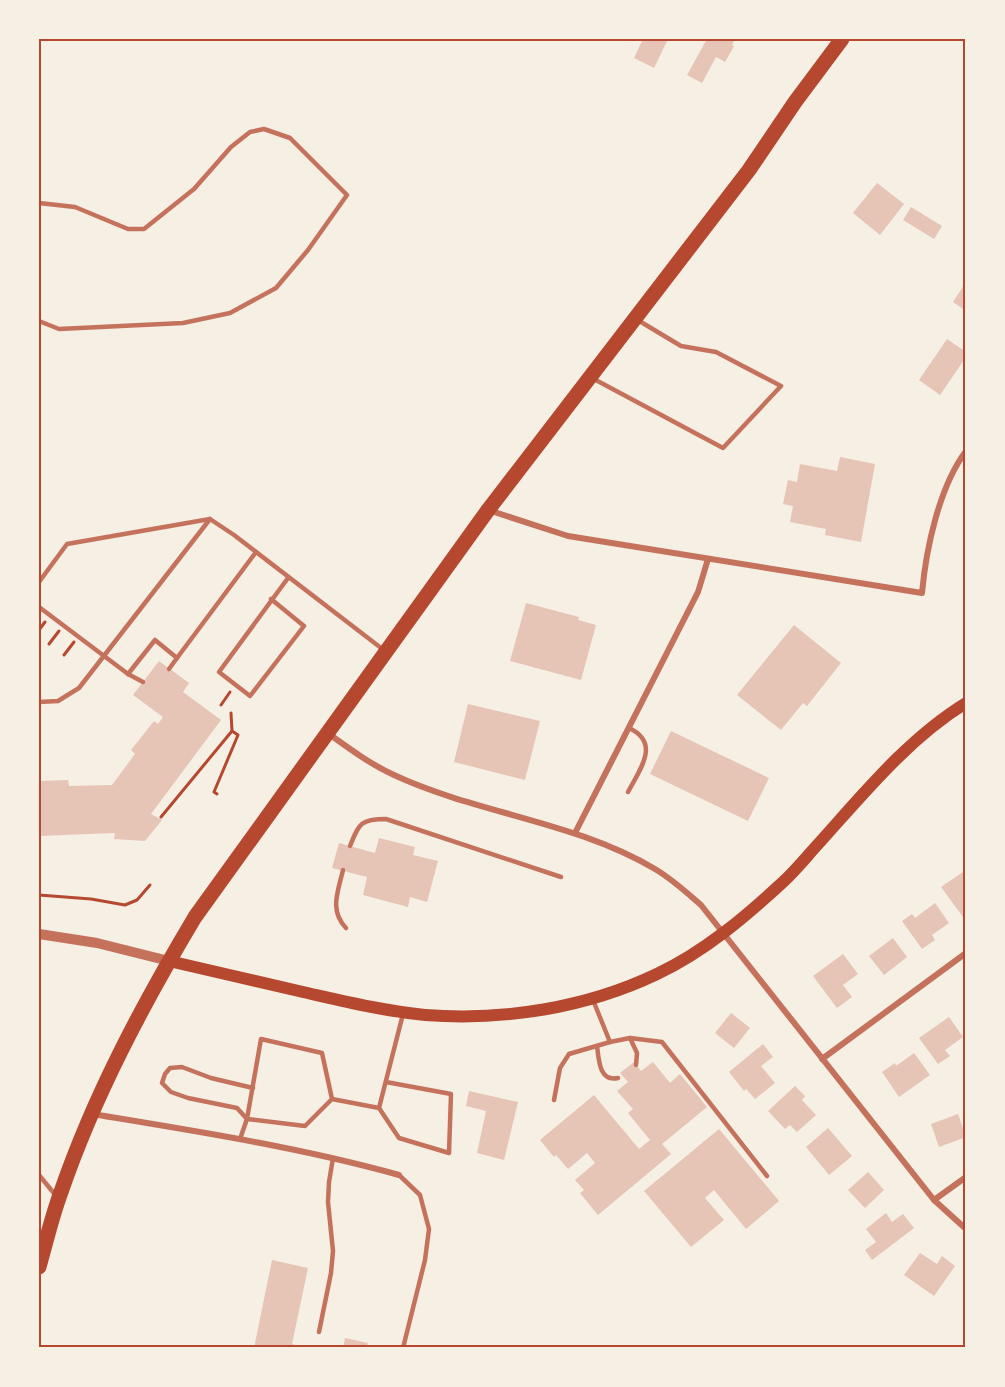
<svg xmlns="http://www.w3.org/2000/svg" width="1005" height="1387" viewBox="0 0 1005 1387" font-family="Poppins,sans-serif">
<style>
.building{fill:#e6c5b7}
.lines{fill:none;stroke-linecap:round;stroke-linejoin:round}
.path{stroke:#b5482f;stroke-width:3}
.service{stroke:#c5725c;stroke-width:4.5}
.minor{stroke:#c5725c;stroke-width:6}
.tertiary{stroke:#c5725c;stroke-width:10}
.secondary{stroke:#b5482f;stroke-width:12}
.primary{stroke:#b5482f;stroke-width:15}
.neatline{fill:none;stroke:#b5482f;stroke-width:2}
</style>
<rect width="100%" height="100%" fill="#f6efe4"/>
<g class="building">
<polygon points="643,39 668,39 654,68 634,58"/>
<polygon points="707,39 735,39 732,45 734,46 725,62 716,57 702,83 687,75"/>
<polygon points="877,183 904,204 880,235 853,213"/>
<polygon points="911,207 942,226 934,239 903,220"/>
<polygon points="964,285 966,286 966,311 953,302"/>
<polygon points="947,339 966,352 966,357 940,395 919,380"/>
<polygon points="840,457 875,464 861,542 825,535 826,529 790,522 793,506 783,504 788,480 797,482 800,464 837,471"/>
<polygon points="526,603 579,617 578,620 596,625 581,680 510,661"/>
<polygon points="794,625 841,663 807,706 803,703 781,730 737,695"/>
<polygon points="159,661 189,683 183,692 221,720 151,814 162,820 145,841 114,839 115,833 39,836 39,781 68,780 69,786 112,785 135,754 131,750 154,721 158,724 163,717 133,695"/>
<polygon points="468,704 540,721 525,780 454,762"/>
<polygon points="671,731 769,778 748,821 650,774"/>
<polygon points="379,838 415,847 413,855 438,861 427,902 410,897 408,907 363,895 367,877 332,868 339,843 375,853"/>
<polygon points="966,870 966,915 963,917 941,887"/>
<polygon points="935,903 949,923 932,935 935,940 922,949 902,921 912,914 915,918"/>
<polygon points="893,938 907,957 884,975 869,956"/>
<polygon points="843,954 858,974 843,985 852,997 837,1008 813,976"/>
<polygon points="731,1013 750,1028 734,1048 715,1033"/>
<polygon points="949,1017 963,1037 945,1050 950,1056 938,1064 919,1038"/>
<polygon points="763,1044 773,1057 761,1066 775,1083 755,1099 746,1089 744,1091 729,1072"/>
<polygon points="914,1053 930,1075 899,1097 882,1072 895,1063 896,1066"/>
<polygon points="634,1062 641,1071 653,1062 670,1083 680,1074 707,1107 662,1144 671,1154 598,1215 580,1193 584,1190 575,1180 595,1163 587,1153 568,1169 556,1155 554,1157 540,1140 594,1095 639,1149 650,1140 628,1113 633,1109 617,1091 628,1082 620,1073"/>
<polygon points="795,1086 805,1096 802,1100 816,1115 797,1132 790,1125 785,1129 768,1111"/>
<polygon points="469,1091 518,1102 504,1160 477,1153 486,1111 466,1106"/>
<polygon points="958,1114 966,1137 939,1147 931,1124"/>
<polygon points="828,1128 852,1156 829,1175 806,1147"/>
<polygon points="719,1129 779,1201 746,1229 714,1190 705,1198 724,1220 691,1247 644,1191"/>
<polygon points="868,1172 884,1190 865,1208 848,1190"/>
<polygon points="886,1213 892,1222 903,1214 914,1228 872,1260 865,1250 876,1242 866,1229"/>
<polygon points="920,1253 937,1264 942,1256 955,1266 934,1296 904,1275"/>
<polygon points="272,1260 308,1268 292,1344 306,1348 254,1348"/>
<polygon points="345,1338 368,1343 366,1348 343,1348"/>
</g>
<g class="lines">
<g class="path">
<polyline points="39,630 45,622"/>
<polyline points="49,644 59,631"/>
<polyline points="64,655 74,642"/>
<polyline points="221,705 230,692"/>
<polyline points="217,794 214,792 238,735 232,731"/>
<polyline points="161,817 232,731 231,713"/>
<polyline points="39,895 91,899 125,905 137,900 150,885"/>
</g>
<g class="service">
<polyline points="39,203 75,207 128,229 144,229 194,189 231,147 250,132 264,129 290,138 347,195 308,250 276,288 230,313 183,323 59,329 39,321"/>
<polyline points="592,378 723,448 781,386 716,352 681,346 636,319"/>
<polyline points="39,582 67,544 210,519 234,535 385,651"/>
<polyline points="271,599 304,626 250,696 219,672 288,578"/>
<polyline points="39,607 128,674 143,682"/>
<polyline points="169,669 177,658"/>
<polyline points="128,674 155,640 177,658 256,552"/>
<polyline points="39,702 58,701 79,688 210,519"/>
<path d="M628,792c12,-23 33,-49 1,-64"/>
<path d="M350,846c9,-22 10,-27 36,-27l175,58"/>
<path d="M343,870c-5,22 -14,40 3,58"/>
<polyline points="630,1038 637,1053 636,1065"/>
<polyline points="610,1042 630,1038 662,1042 767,1176"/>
<path d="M597,1046c2,14 2,36 21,32"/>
<polyline points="554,1100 560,1068 569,1054 610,1042 593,1000"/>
<polyline points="379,1108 403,1014"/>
<polyline points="247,1119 237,1108 188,1098 171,1092 162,1083 165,1074 170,1068 182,1067 211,1078 253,1088"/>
<polyline points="247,1119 261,1039 322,1053 332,1099"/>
<polyline points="240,1139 247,1119 305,1126 332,1099 379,1108 399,1138 449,1153 451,1094 386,1082"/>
<polyline points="39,1175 57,1197"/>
<polyline points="399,1175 420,1195 429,1229 425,1260 403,1348"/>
<polyline points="319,1332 331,1273 333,1251 328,1202 329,1182 333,1158"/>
</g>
<g class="minor">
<path d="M488,510l80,26 354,57c4,-44 17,-106 44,-142"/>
<path d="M329,734c21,15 41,30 65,41 84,39 180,46 261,94 17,10 31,23 46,36l233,295 32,29"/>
<polyline points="575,833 698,592 708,559"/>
<polyline points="822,1059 966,953"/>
<path d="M92,1114c103,17 206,33 307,61"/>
<polyline points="934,1200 966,1177"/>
</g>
<polyline class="tertiary" points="39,934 97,943 169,961"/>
<path class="secondary" d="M169,961c45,10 89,21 134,31 40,9 81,19 122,23 78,6 161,-7 232,-41 47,-22 88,-57 126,-92 13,-12 25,-27 37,-40 44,-49 89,-104 146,-139"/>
<path class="primary" d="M39,1267c7,-25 13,-51 22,-75 33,-96 82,-188 134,-275l293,-407 261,-340 46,-68 47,-63"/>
</g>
<rect width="1005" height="1387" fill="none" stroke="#f6efe4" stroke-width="81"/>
<rect x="40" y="40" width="924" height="1306" class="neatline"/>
</svg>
